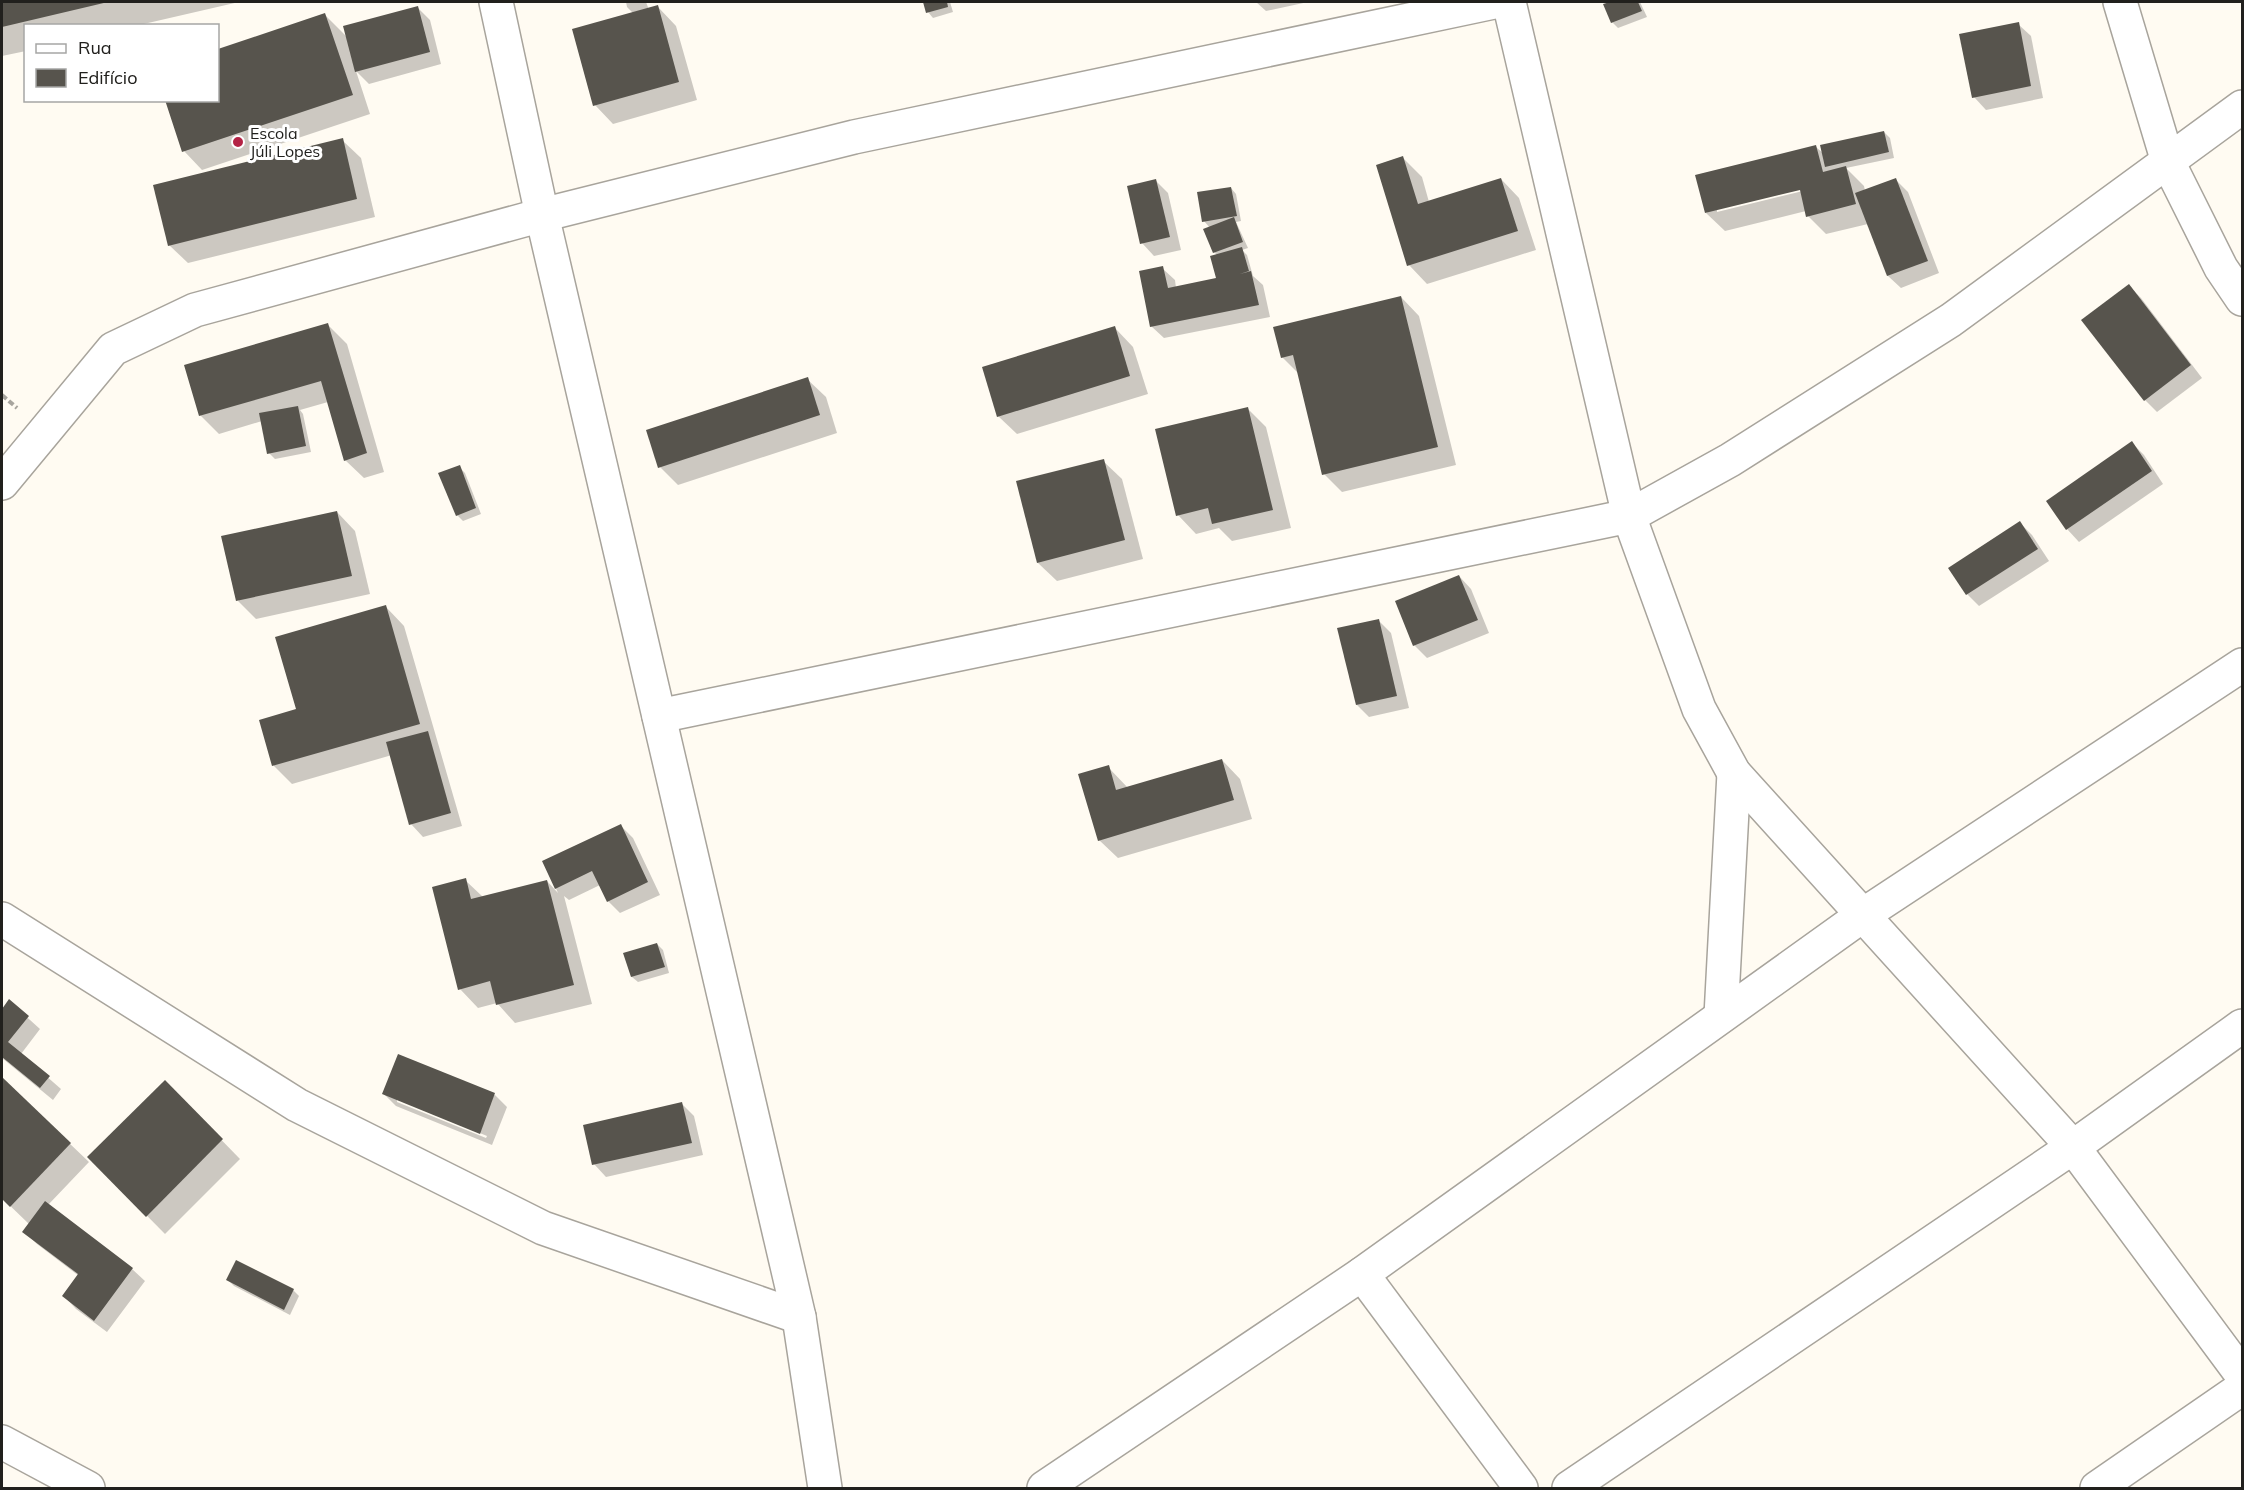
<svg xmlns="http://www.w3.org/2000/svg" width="2244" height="1490" viewBox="0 0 2244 1490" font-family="Mulish,sans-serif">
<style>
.shadow{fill:#0003;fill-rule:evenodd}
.building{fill:#57544d}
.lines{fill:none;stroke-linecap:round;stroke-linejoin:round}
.minor-casing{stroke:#a8a49c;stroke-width:36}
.path{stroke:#a8a59e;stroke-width:4;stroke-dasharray:6 3;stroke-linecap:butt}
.minor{stroke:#fff;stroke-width:33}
.poi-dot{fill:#b42345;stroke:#fff;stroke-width:2}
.labels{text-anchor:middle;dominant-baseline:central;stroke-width:6;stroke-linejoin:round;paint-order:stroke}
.poi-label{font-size:16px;fill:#21201d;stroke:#fff;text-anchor:start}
</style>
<rect width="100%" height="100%" fill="#fffbf2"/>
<g class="shadow">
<polygon points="2,2 239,2 135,26 26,26 26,51 2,56"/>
<polygon points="626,2 646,2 649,10 658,7 676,26 697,100 613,124 595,105 634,14 627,7"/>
<polygon points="924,2 950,2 953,12 933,18 928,12"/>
<polygon points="1256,2 1308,2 1266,11"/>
<polygon points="1614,2 1640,2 1647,17 1618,28 1612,22 1605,5"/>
<polygon points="418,8 430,20 441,64 369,84 356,71 370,114 202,170 184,151 218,100 218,51 325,15 347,37"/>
<polygon points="2018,24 2031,36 2043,98 1986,110 1974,97"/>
<path d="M1884,132l6,6 4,20 -48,10 18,18 1,5 30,-12 13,13 31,81 -38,15 -13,-12 -20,-52 -42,10 -18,-18 -2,-5 -81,20 -19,-18 110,-66 8,7zM1807,187v3l-90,22v-3z"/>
<polygon points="342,140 361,158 375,217 188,263 169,245"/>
<polygon points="1403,158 1422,177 1429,202 1501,179 1519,198 1536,250 1427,284 1409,265"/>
<polygon points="1156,181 1168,193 1181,250 1154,256 1142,243"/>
<polygon points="1231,188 1236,194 1241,221 1236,222 1248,248 1242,250 1247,255 1253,276 1263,285 1270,317 1164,338 1151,326 1162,268 1175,280 1176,288 1218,280 1218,256 1214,252 1210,228 1204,221"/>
<polygon points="2129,286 2141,298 2202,378 2157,412 2145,400"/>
<polygon points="1401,297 1419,316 1456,465 1342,492 1324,474 1299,374 1282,357"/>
<polygon points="328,325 347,344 384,472 364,478 345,460 328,402 300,410 303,414 311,452 275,459 269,453 262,421 219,434 200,415"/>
<polygon points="1115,328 1133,347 1148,394 1017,434 998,416"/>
<polygon points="807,379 826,397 837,433 678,485 660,467"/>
<polygon points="1248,409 1266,427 1291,528 1232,541 1219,528 1196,534 1178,515"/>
<polygon points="2132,443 2144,455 2163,484 2079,542 2067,529 2048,501"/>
<polygon points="1103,461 1122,479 1143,559 1057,581 1038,563"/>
<polygon points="459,467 465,473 481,514 463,521 457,515"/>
<polygon points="337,512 355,531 370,594 256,619 238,601"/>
<polygon points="2020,523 2032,535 2049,561 1979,606 1967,594"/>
<polygon points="1459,576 1471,589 1489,633 1427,658 1414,645"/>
<polygon points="386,607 404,626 462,826 423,837 411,824 392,755 292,784 274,766 261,721 298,710"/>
<polygon points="1379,621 1391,633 1409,708 1369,717 1357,705"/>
<polygon points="1222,760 1240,779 1252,819 1118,858 1099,840 1108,767 1128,788"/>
<polygon points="621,826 633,838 660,895 620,913 608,901 600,885 569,900 564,896 592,1004 515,1023 497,1003 478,1008 460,989 465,880 483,897 547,881 558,893 544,862"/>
<polygon points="657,944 663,950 669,973 638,982 632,977 625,954"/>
<polygon points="9,1001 40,1029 21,1054 61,1089 53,1100 2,1058 2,1011"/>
<path d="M399,1056l96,39 12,12 -15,38 -96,-39 -12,-12zM397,1099l90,37 -1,2 -89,-36z"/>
<polygon points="2,1079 89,1162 48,1205 132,1269 145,1281 107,1332 76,1309 64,1296 79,1276 37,1244 24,1231 29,1224 2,1198"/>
<polygon points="165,1082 240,1159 165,1234 89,1157"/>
<polygon points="682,1104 694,1116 703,1155 606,1177 594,1164"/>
<polygon points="228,1280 293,1290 299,1296 290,1315 234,1286"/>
</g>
<g class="building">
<polygon points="2,2 108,2 2,27"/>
<polygon points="923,2 947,2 948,7 926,13"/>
<polygon points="1610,2 1638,2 1642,11 1611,23 1603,4"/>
<polygon points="658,5 679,82 593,106 572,29"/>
<polygon points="418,6 430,52 355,72 343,26"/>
<polygon points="325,13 353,95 182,152 165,100 218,100 218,49"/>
<polygon points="2019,22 2031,86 1972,98 1959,34"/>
<polygon points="1884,131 1889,152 1825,167 1820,145"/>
<polygon points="343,138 357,199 168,246 153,185"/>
<polygon points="1816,145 1823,172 1846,166 1856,204 1806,217 1800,190 1705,213 1695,175"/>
<polygon points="1403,156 1418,204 1501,178 1518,231 1407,266 1376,165"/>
<polygon points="1896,178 1928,261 1887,276 1855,193"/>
<polygon points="1156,179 1170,237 1140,244 1127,186"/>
<polygon points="1231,187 1237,216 1202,222 1197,192"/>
<polygon points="1234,217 1243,242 1213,253 1203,229"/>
<polygon points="1242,247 1249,271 1240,274 1251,271 1259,305 1150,327 1139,271 1163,266 1168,288 1216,278 1210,256"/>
<polygon points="2129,284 2191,365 2144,401 2081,320"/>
<polygon points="1401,296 1438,447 1322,475 1293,355 1281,358 1273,327"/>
<polygon points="328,323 367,453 344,461 321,381 199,416 184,365"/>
<polygon points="1115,326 1130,376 997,417 982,367"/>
<polygon points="808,377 820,415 658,468 646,430"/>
<polygon points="298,406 306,446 267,454 259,413"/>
<polygon points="1248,407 1273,510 1212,524 1208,508 1176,516 1155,429"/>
<polygon points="2132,441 2152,471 2066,530 2046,501"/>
<polygon points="1104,459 1125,540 1037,563 1016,481"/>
<polygon points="460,465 476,508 456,516 438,473"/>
<polygon points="337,511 352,576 236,601 221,536"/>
<polygon points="2020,521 2038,549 1966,595 1948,568"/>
<polygon points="1459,575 1478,620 1413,646 1395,601"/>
<polygon points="386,605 420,724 272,766 259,720 296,709 275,637"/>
<polygon points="1379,619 1397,696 1356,705 1337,628"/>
<polygon points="428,731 451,813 409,825 386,742"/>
<polygon points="1222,759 1234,800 1098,841 1078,774 1109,765 1116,790"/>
<polygon points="621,824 648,882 607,902 592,871 555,889 542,861"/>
<polygon points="466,878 471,899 547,880 574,985 496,1005 490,981 458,990 432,887"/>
<polygon points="657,943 665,967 631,977 623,953"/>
<polygon points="9,999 29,1016 8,1042 50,1076 40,1088 2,1057 2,1009"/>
<polygon points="398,1054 495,1093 480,1134 382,1094"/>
<polygon points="2,1077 71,1143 10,1207 2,1199"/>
<polygon points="165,1080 223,1139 146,1217 87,1157"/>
<polygon points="682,1102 692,1143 592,1165 583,1125"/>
<polygon points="45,1201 133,1268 94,1321 62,1296 78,1274 22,1232"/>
<polygon points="236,1260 294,1289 284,1310 226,1280"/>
</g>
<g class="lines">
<defs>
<g id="minor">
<polyline points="496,2 542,215 799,1317 825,1488"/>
<polyline points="1509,2 1629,516 1699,709 1734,773 2073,1147 2242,1375"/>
<polyline points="2120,2 2168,162 2221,268 2242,299"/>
<polyline points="2,483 113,349 195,310 542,215 854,137 1494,2"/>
<polyline points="659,716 1629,516 1730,460 1951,320 2242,107"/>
<polyline points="2,919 297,1105 543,1228 799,1317"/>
<polyline points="1721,1016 1734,773"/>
<polyline points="1362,1274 1521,1488"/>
<polyline points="2,1442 88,1488"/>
<polyline points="1044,1488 1362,1274 1863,915 2242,665"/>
<polyline points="1569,1488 2073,1147 2242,1026"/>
<polyline points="2097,1488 2242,1388"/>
</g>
</defs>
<use href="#minor" class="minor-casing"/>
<polyline class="path" points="2,395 17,408"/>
<use href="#minor" class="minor"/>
</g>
<circle class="poi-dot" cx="238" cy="142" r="6"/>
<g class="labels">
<g class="poi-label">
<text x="250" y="133">Escola<tspan x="250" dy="18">Júli Lopes</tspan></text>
</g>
</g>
<rect width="2244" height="1490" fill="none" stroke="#21201d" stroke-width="6"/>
<rect x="24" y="24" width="195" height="78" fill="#ffffff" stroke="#a6a6a5" stroke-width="1.5"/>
<rect x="36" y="44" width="30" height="9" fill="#ffffff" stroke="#a6a6a5" stroke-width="1.5"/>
<text x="78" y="54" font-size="18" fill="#21201d">Rua</text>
<rect x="36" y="69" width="30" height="18" fill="#57544d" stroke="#a6a6a5" stroke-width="1.5"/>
<text x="78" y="84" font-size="18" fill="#21201d">Edifício</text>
</svg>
